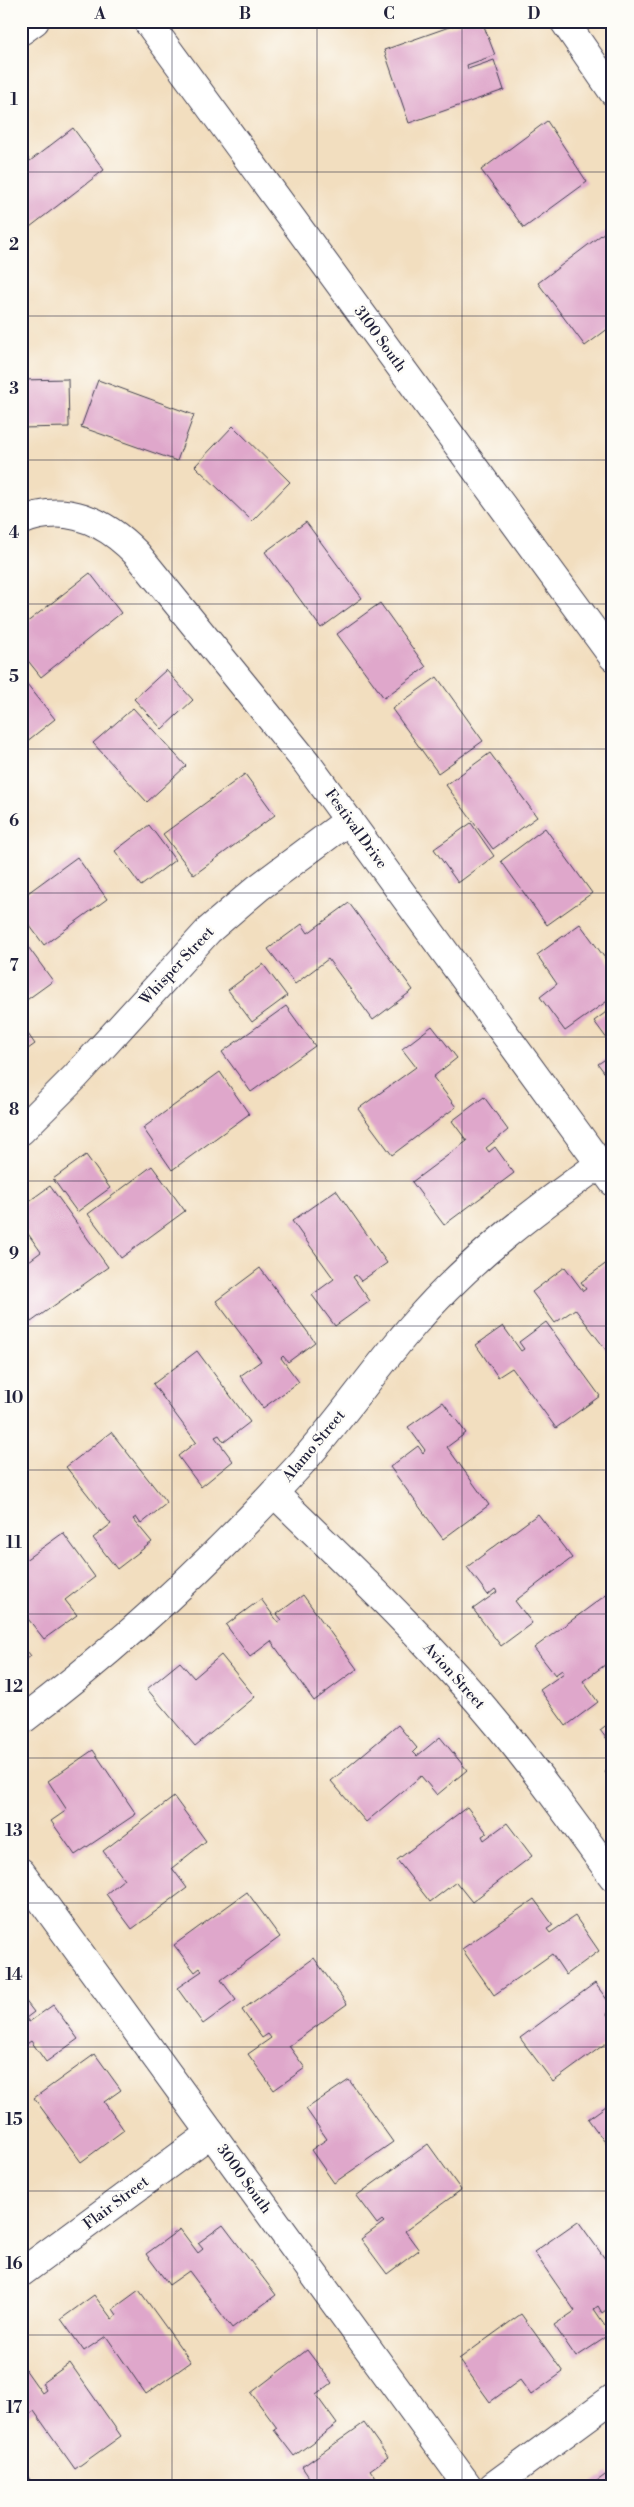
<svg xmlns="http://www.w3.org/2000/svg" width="634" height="2507" viewBox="0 0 634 2507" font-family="'Libre Bodoni',serif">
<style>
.building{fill:#dfa7cb}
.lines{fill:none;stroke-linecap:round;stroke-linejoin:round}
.minor-casing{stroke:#413e4f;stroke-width:30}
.secondary-casing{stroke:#413e4f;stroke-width:30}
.minor{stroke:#fff;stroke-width:28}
.secondary{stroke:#fff;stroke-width:28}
.grid{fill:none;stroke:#22223b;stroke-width:1;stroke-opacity:0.55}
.labels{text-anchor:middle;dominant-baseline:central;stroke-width:5;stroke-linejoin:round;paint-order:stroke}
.street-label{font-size:15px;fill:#22223b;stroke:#fdfcf7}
.neatline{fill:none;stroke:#22223b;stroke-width:2}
.grid-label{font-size:16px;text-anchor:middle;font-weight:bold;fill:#22223b}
</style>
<rect width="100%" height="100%" fill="#fdfcf7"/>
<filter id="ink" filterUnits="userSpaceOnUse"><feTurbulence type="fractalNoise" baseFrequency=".02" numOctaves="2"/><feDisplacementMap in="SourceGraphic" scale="10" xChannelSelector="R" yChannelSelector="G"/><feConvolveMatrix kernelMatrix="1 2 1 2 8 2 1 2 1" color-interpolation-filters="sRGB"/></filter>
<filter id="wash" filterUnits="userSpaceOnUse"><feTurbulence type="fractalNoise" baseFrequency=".0096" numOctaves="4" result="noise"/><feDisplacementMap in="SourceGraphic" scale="20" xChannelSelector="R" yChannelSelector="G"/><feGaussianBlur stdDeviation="1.12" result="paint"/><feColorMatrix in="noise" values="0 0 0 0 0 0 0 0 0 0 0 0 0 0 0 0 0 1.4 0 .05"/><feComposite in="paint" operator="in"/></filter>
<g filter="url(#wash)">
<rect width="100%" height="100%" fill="#f2debf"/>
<g id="blocks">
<g class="building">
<polygon points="466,21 482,21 495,55 467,65 468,69 494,60 504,90 409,123 384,50"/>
<polygon points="547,121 587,182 524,228 481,170"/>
<polygon points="73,128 104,170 26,230 21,224 21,149 30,161"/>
<polygon points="613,226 613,325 585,346 538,283"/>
<polygon points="68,379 69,427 21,428 21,380"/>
<polygon points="98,380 194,415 177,461 81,427"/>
<polygon points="233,426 290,482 252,521 195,466"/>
<polygon points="306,522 362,598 321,628 265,552"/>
<polygon points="90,573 121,613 41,677 21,652 21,627"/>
<polygon points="380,603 426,667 384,698 337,634"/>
<polygon points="166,670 193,700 162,729 134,699"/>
<polygon points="437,677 483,741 438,773 392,709"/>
<polygon points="23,679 55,719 21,746 21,680"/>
<polygon points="133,708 186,766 147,802 93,743"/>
<polygon points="490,753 537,817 493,849 446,785"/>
<polygon points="245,774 275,815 194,875 163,834"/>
<polygon points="471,823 494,856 458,883 434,849"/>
<polygon points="149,825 175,860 141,886 115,851"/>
<polygon points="545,828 592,893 547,925 501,861"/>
<polygon points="77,857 107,899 44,945 21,914 21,898"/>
<polygon points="349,903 413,990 373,1020 328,959 295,984 268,949 302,924 308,933"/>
<polygon points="580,924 613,969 613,997 565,1031 540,997 557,984 537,955"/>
<polygon points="23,940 53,981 21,1004 21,941"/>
<polygon points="263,964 287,996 252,1022 228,990"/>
<polygon points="286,1006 315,1046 251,1092 222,1052"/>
<polygon points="613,1007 613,1047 594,1021"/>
<polygon points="21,1024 35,1044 21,1054"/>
<polygon points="432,1026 457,1058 433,1077 456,1107 392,1155 358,1109 416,1067 402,1049"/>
<polygon points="613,1054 613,1084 598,1064"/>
<polygon points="220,1072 249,1114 172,1170 143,1128"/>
<polygon points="484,1097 508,1130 486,1148 489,1152 495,1147 514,1173 444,1225 412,1182 467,1141 452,1121"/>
<polygon points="86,1155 110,1188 77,1212 53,1179"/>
<polygon points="152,1166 185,1211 121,1258 88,1214"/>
<polygon points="50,1186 108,1267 31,1322 21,1308 21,1267 41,1252 21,1224 21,1207"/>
<polygon points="336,1190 387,1263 361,1281 356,1275 353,1277 370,1301 335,1326 312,1295 334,1279 292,1221"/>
<polygon points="608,1262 613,1268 613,1359 575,1309 555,1323 532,1292 565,1267 583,1291 586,1289 581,1282"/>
<polygon points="260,1268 315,1342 288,1362 283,1356 281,1358 299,1382 263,1408 240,1376 261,1361 216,1301"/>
<polygon points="546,1322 600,1396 556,1428 512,1368 498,1377 476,1345 503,1326 521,1351 524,1349 519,1342"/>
<polygon points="197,1351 250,1422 224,1442 219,1435 215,1437 233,1461 201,1487 178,1456 196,1442 153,1384"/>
<polygon points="21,1367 27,1374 21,1379"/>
<polygon points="443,1402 466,1433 447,1447 489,1505 443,1539 390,1467 418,1446 423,1453 425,1450 408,1427"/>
<polygon points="111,1432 167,1503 141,1524 136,1517 133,1519 152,1542 117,1569 93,1538 111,1524 66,1467"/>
<polygon points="538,1514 572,1558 515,1601 532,1623 501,1646 473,1609 497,1592 495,1589 488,1595 467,1567"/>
<polygon points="63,1533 95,1577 65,1600 77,1615 44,1639 21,1610 21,1563"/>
<polygon points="303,1595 357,1669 314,1701 271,1641 250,1657 226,1625 261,1599 278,1622 282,1620 277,1614"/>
<polygon points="606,1595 613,1604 613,1659 583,1681 598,1702 566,1726 540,1690 564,1673 562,1670 555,1675 534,1648"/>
<polygon points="21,1643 31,1656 21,1663"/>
<polygon points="221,1655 255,1697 195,1746 147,1689 180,1662 194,1678"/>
<polygon points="613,1720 613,1747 600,1730"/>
<polygon points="398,1725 417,1748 413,1752 417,1756 440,1737 467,1770 437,1795 421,1776 366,1822 331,1781"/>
<polygon points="93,1750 136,1814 75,1855 51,1821 67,1810 48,1781"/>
<polygon points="613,1766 613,1782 605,1772"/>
<polygon points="174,1797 206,1841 172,1868 187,1888 132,1929 106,1894 124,1879 103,1851"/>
<polygon points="467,1807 487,1833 482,1836 484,1840 507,1823 532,1856 472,1902 456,1882 430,1902 397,1860"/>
<polygon points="247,1892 280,1937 221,1980 236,2000 203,2024 177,1988 202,1971 200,1968 195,1972 174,1945"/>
<polygon points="534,1899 553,1925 547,1929 550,1933 575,1916 599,1951 566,1975 552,1954 494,1995 462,1949"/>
<polygon points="314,1958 347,2004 289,2046 305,2068 274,2090 248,2054 271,2038 268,2034 262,2038 242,2010"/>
<polygon points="595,1983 613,2008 607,2014 610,2018 613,2016 613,2038 553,2082 520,2038"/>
<polygon points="21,1995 34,2012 26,2018 29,2022 53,2005 78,2039 46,2062 31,2041 21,2048"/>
<polygon points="95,2054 121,2090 104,2102 124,2130 81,2162 34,2098"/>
<polygon points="349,2080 393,2142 334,2183 311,2150 327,2139 306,2109"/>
<polygon points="613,2101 613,2153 588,2119"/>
<polygon points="428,2144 461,2190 405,2231 419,2250 387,2274 361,2239 384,2222 382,2220 377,2224 356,2196"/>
<polygon points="578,2221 613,2270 613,2305 602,2313 598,2306 594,2309 611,2334 576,2357 554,2325 575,2311 534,2252"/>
<polygon points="223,2225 276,2295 232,2328 189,2271 169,2285 146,2254 180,2229 198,2253 203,2249 198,2243"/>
<polygon points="139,2290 191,2362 146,2394 106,2336 84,2351 61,2319 94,2295 112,2319 117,2315 113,2309"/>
<polygon points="521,2314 563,2372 531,2395 520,2380 490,2402 459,2359"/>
<polygon points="307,2350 332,2383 316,2395 337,2424 294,2456 274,2430 277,2428 251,2393"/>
<polygon points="70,2363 121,2436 75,2469 34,2411 21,2420 21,2372 25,2369 42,2393 46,2390 42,2383"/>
<polygon points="364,2423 388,2457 370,2470 382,2486 315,2486 302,2467"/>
<polygon points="21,2466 34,2486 21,2486"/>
<polygon points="608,2473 613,2480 613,2486 590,2486"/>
</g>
</g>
</g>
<g filter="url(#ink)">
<use href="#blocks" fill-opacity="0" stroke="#413e4f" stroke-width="1"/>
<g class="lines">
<defs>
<g id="minor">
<polyline points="564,21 613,92"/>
<polyline points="21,31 35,21"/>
<path d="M21,521c45,-19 84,0 116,33l169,208 307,420"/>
<polyline points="21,1131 75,1077 209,930 258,888 349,820"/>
<path d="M274,1493c77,75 157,150 225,233 41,49 77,100 114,151"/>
<path d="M21,1721c100,-75 193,-162 277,-254 41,-45 75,-96 115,-142 54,-63 119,-113 187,-161"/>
<polyline points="21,1872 468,2486"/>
<polyline points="21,2273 211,2133"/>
<polyline points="493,2486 613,2398"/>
</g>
<polyline id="secondary" points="147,21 613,657"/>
</defs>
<use href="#minor" class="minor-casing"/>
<use href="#secondary" class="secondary-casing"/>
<use href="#minor" class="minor"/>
<use href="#secondary" class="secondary"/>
</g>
</g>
<path class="grid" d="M172,21v2465M317,21v2465M462,21v2465M21,172h592M21,316h592M21,460h592M21,604h592M21,749h592M21,893h592M21,1037h592M21,1181h592M21,1326h592M21,1470h592M21,1614h592M21,1758h592M21,1903h592M21,2047h592M21,2191h592M21,2335h592"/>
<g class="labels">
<g class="street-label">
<text transform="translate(380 339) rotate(54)">3100 South</text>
<text transform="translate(356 829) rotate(54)">Festival Drive</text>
<text transform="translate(177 966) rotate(-47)">Whisper Street</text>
<text transform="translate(314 1446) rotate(-50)">Alamo Street</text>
<text transform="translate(454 1676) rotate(48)">Avion Street</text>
<text transform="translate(244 2179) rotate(54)">3000 South</text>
<text transform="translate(116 2203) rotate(-37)">Flair Street</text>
</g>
</g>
<rect width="634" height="2507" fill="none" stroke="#fdfcf7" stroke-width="55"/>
<rect x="28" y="28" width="578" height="2452" class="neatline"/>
<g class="grid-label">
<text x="100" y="19">A</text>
<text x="245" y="19">B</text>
<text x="389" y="19">C</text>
<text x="534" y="19">D</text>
<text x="14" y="105">1</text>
<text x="14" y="250">2</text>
<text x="14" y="394">3</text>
<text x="14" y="538">4</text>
<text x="14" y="682">5</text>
<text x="14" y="826">6</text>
<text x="14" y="971">7</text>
<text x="14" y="1115">8</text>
<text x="14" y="1259">9</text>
<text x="14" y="1403">10</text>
<text x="14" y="1548">11</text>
<text x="14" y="1692">12</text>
<text x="14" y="1836">13</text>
<text x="14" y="1980">14</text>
<text x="14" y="2125">15</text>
<text x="14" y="2269">16</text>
<text x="14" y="2413">17</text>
</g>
</svg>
